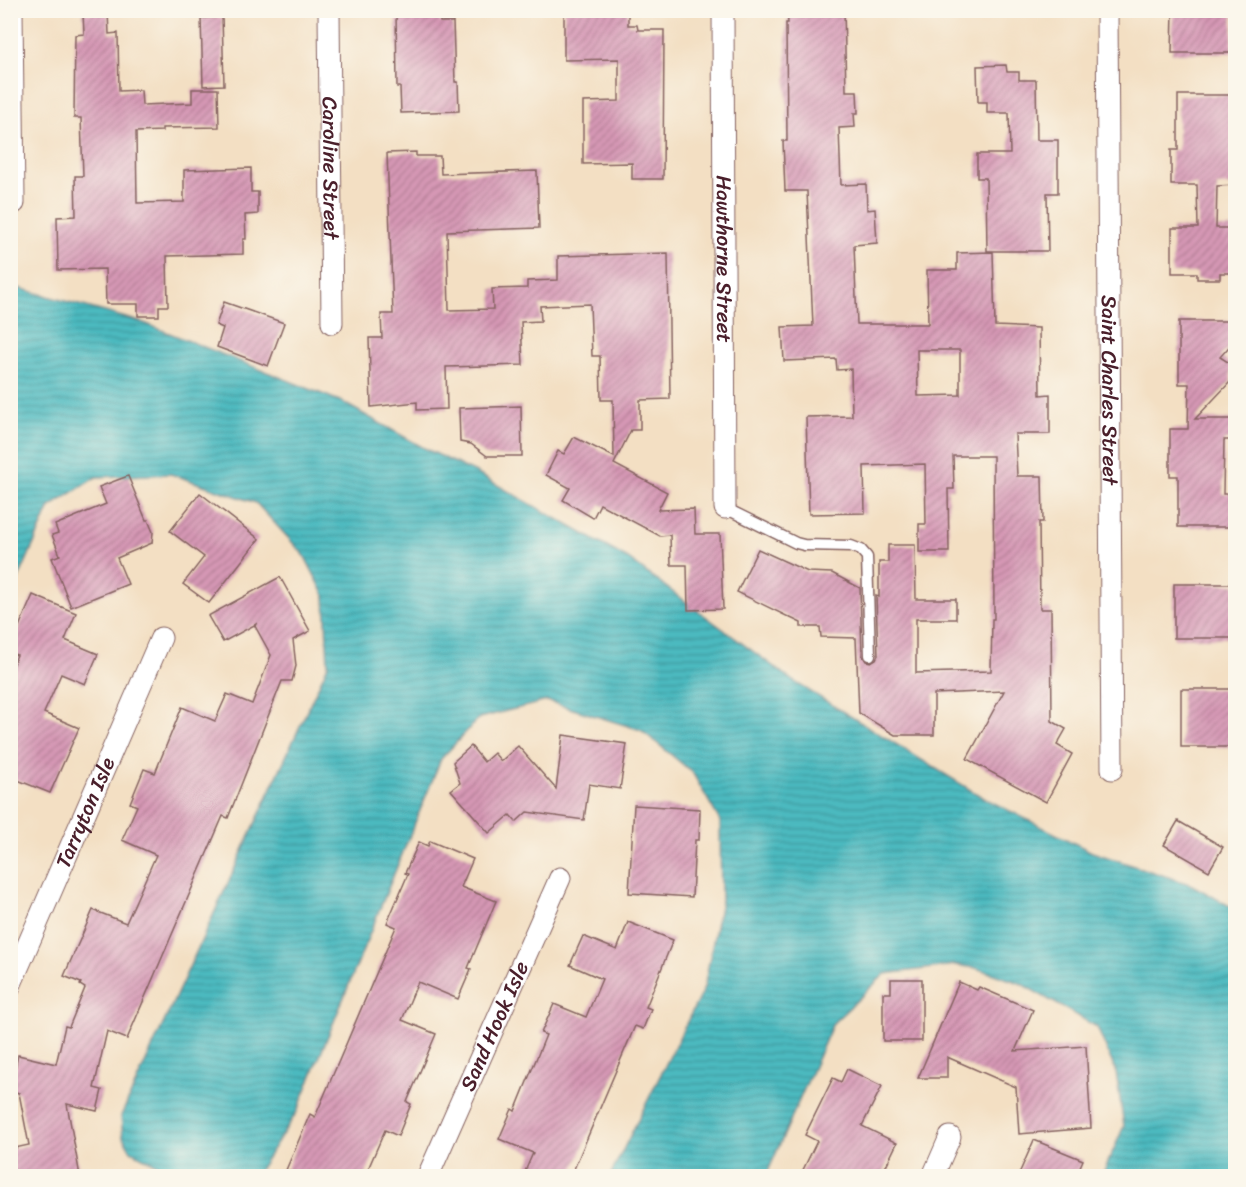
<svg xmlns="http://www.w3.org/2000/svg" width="1246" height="1187" viewBox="0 0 1246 1187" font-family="Sriracha,sans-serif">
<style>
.water{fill:url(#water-rules);stroke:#4a6c76;stroke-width:1.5}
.building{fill:url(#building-hatch);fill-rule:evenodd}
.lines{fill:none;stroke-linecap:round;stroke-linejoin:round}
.service-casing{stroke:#856260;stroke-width:13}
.minor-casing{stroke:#856260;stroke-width:23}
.service{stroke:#fff;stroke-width:10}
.minor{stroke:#fff;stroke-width:21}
.labels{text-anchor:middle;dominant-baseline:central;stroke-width:4.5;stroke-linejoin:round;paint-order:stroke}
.street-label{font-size:21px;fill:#4a1f2b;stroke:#fbf7ec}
</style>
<defs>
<pattern id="water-rules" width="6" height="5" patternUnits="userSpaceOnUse" patternTransform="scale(1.5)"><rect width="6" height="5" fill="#4bbac0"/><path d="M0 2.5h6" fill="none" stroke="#40979c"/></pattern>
<pattern id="building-hatch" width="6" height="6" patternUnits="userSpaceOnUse" patternTransform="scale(1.5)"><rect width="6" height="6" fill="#d698b5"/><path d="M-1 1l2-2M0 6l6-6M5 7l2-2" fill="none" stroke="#b07b93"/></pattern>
</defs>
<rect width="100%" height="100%" fill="#fbf7ec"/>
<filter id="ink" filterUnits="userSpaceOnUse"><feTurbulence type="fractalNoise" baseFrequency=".0167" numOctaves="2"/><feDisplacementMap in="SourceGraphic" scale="12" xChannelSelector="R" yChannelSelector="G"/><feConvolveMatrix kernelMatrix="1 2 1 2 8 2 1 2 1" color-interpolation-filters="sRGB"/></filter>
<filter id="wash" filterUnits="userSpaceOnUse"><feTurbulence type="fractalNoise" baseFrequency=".008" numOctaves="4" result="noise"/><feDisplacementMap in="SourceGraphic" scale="24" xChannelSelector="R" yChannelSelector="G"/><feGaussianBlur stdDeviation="1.35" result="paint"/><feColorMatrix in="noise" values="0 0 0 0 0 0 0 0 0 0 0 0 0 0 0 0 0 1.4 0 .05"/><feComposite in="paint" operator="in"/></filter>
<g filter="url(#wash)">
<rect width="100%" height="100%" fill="#f3dfc3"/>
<polygon class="water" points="11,286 144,323 342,402 424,448 476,473 628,559 793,681 982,797 1092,852 1192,885 1235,909 1235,1176 1102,1176 1124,1126 1116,1072 1097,1027 1020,983 976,968 956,965 885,974 833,1023 766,1176 610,1176 704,988 721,901 720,821 692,772 641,730 547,701 479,718 441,759 297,1112 255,1176 180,1176 131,1151 123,1137 121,1116 328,665 325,596 304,555 256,503 171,474 96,477 50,507 11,596"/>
<g id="blocks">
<g class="building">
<polygon points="396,10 439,10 440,22 453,22 455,82 458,82 459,111 401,113 400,87 397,87"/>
<polygon points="564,10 628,10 628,25 637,25 638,30 664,30 663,179 632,179 632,163 583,164 583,102 619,101 619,59 564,60"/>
<path d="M787,10h57l2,81h11l1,22h-4l1,14 -16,1 2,57 25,-1 1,26 8,-1 2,34 -23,2 3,79h71l-1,-54h30v-17l36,-1 2,74 44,2 1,67 10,-1v40h-35l2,42h25l1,46h-4l1,87h11l1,112 14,8 -9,16 15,9 -26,48 -79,-43 37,-68 -70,3v41h-39l-36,-22 -3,-75 -35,-1 -1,-10h-19v-4l-64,-31 21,-43 50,23 24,1 28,15 2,67 4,6 5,1 5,-3 2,-4 -2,-59 3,1v-35h9v-17h27l1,54h40v20h-40v54l75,-2 1,-52h2l-1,-163h-40l1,33h-6l1,63h-30v-28h7l-1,-60 -61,2 1,47 -56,1 -3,-97 46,-1 -1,-47 -14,1 -1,-11 -52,2 -2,-34 31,-1 -6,-135h-22l-2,-50h4l-1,-118h2zM917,350h43v45l-42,1z"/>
<polygon points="1173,10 1233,10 1232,53 1172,53"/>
<polygon points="108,12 109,34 118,33 119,91 141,90 142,105 192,103 192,89 218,89 219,127 162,128 162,131 136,132 137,203 184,202 184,170 251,168 251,192 258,192 258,214 245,215 246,239 243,239 243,254 167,256 168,306 159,306 159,316 138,316 138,304 106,304 105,269 58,270 57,217 76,216 75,176 83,176 81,118 74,118 75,35 84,34 83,13"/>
<polygon points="222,17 224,85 203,86 201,18"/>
<polygon points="1006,65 1007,72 1019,72 1019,80 1036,80 1037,140 1058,140 1058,193 1047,193 1048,251 987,251 986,178 977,178 977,154 1010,154 1009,113 987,113 987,102 978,102 977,66"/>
<polygon points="1178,95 1236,95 1236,185 1217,186 1216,228 1236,228 1236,273 1220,273 1220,279 1197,279 1197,273 1172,273 1172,228 1198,228 1197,185 1171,185 1171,150 1178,150"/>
<polygon points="416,152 416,156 440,156 441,174 537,171 539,228 447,231 449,310 493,309 492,289 527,288 527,281 558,280 558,256 668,253 670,399 640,400 640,430 631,430 614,464 667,492 658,510 694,509 695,534 720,534 723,609 688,610 687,565 671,565 670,535 660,536 600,504 593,518 563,500 570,488 546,475 558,451 564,454 574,437 614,457 613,400 601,400 600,356 592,356 590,304 540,306 541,321 521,322 523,365 446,367 447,409 417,410 417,402 371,407 369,338 382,338 381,314 393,314 387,153"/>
<polygon points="224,302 284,323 268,366 217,347 223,328 216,325"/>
<polygon points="1179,321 1234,321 1235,340 1220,357 1231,364 1231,381 1195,419 1236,419 1236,440 1224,440 1223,494 1236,494 1236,527 1178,527 1178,476 1170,476 1170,429 1188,429 1189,384 1179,384"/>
<polygon points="521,406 522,456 487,456 471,444 460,442 459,408"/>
<polygon points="128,476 146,520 148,520 153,532 152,543 117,558 128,584 71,607 52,558 60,555 52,535 58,533 55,525 106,504 99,487"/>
<polygon points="200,493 259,539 209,603 183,584 204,557 170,531"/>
<polygon points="280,577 310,631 293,640 296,666 292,681 282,681 228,818 223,816 127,1039 107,1031 94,1088 102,1090 97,1111 67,1104 80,1176 10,1176 10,1149 29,1145 19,1093 10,1091 18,1055 56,1064 65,1026 69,1027 85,988 80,985 81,983 64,976 93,910 126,923 156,855 122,840 137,806 130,803 144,769 155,773 182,707 215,721 227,694 252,704 271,655 255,626 256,624 223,642 208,616"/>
<rect x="1174" y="584" width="62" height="54"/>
<polygon points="33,595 76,613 65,640 98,654 85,684 61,674 44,713 79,728 50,793 10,777 10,671 17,655 10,653 10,647"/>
<rect x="1181" y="689" width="55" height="58"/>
<polygon points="563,735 627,744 620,789 589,784 584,820 527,812 516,822 510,815 489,833 451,790 460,783 453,762 471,746 484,762 494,753 501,761 518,746 556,789"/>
<polygon points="634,805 700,809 699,840 695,840 692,897 629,893"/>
<polygon points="1178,821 1223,847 1209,871 1164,845"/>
<polygon points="430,841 473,859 461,887 496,901 468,968 471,969 458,999 418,982 402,1020 436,1034 407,1102 411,1104 398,1136 385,1130 365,1176 302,1176 286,1170 310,1114 315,1117 396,927 387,923 408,874 405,873 419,842 428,846"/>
<polygon points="628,922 673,940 646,1007 651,1009 643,1029 635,1026 571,1176 523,1176 533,1153 499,1139 512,1109 515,1111 546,1035 541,1033 554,1004 586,1017 602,979 570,965 583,936 617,950"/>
<polygon points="891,979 922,979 922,1041 883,1041 883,993 891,993"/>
<polygon points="959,982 977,990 979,987 1033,1010 1015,1051 1086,1046 1091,1128 1019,1134 1016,1087 947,1057 947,1078 918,1078"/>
<polygon points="847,1069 882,1086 862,1126 897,1143 881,1176 800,1176 817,1141 805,1135 833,1078 841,1082"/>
<polygon points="1034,1140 1083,1160 1076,1176 1018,1176"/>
</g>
</g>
</g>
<g filter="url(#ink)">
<use href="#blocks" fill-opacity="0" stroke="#856260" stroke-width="1.5"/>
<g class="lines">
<defs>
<polyline id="service" points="725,508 796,543 804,545 851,546 861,550 867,557 870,655"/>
<g id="minor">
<polyline points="12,10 14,203"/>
<path id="s1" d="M329,10l3,313"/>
<path id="s2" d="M723,10l2,498"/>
<path id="s3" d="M1107,10l5,759"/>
<path id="s4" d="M10,986l151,-348"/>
<path id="s5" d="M428,1176l132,-298"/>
<polyline points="933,1176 950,1137"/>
</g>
</defs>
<use href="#service" class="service-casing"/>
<use href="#minor" class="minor-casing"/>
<use href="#service" class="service"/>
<use href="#minor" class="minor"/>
</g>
</g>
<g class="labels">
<g class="street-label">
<text stroke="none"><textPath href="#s1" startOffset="158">Caroline Street</textPath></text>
<text stroke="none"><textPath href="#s2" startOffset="249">Hawthorne Street</textPath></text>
<text stroke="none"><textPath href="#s3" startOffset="380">Saint Charles Street</textPath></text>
<text stroke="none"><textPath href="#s4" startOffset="189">Tarryton Isle</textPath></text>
<text stroke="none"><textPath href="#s5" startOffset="164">Sand Hook Isle</textPath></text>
</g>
</g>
<rect width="1246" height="1187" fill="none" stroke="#fbf7ec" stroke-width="36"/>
</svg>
